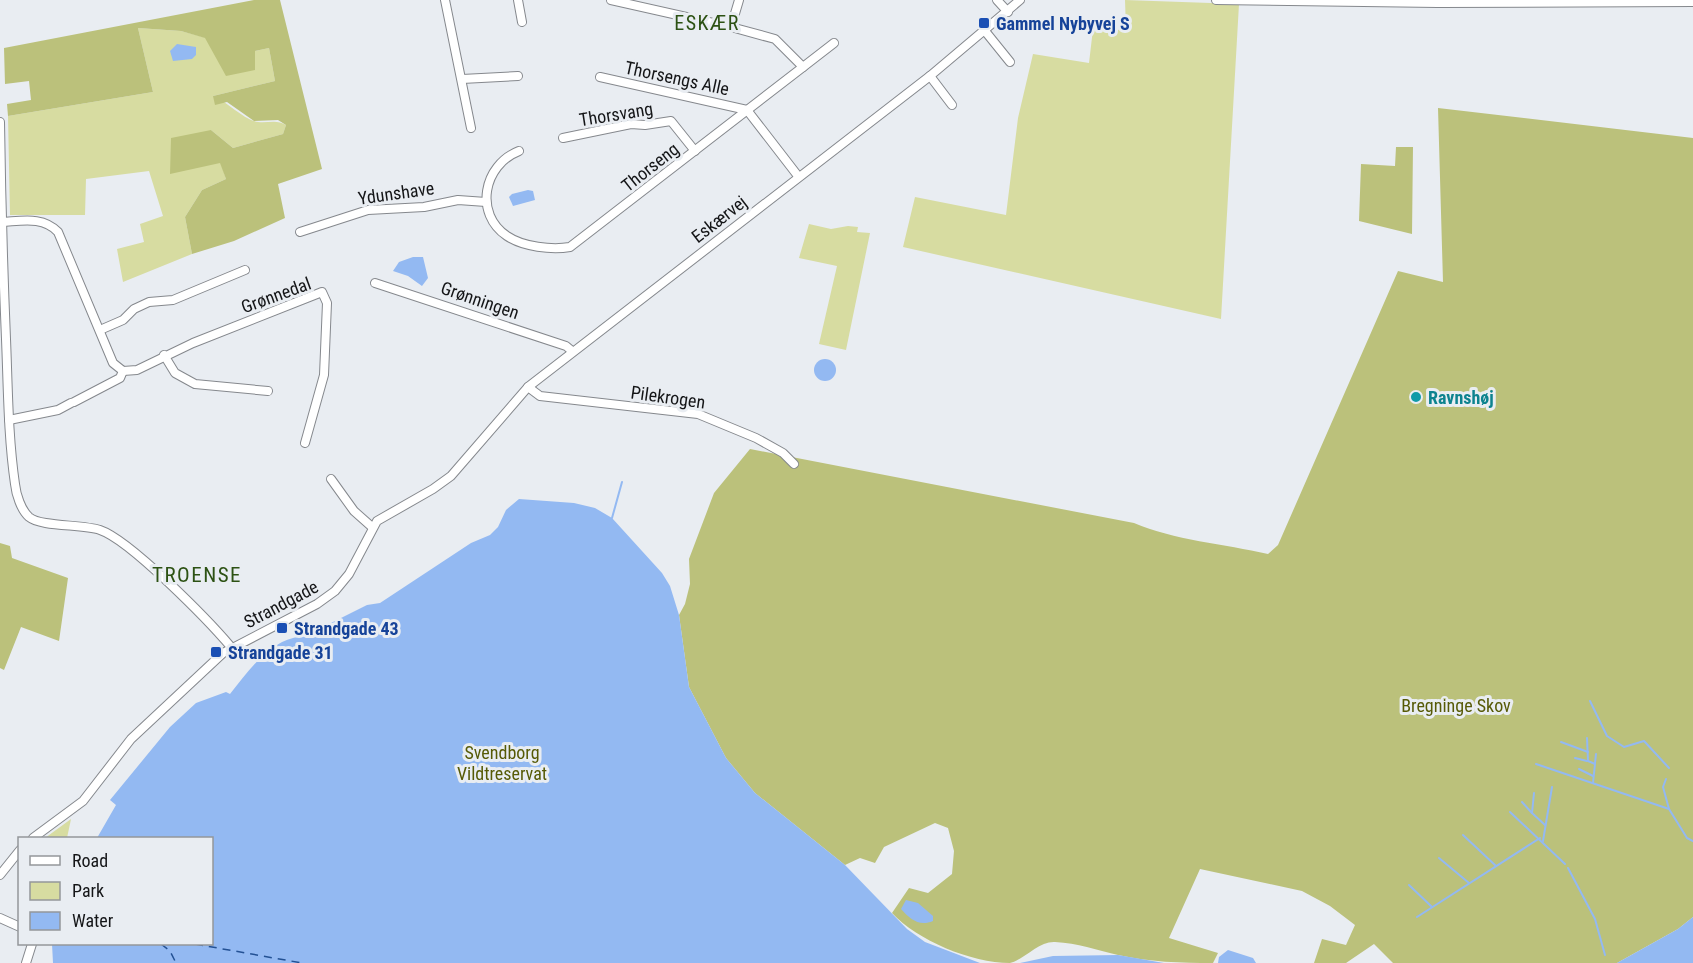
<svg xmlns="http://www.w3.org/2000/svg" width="1693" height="963" viewBox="0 0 1693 963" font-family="'Roboto Condensed',sans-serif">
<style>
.green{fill:#d7dca1}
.forest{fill:#bbc17b}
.water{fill:#93b9f2}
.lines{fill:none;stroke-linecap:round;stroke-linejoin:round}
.stream{stroke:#93b9f2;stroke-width:2}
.ferry{stroke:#235194;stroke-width:1.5;stroke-dasharray:8 6;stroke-linecap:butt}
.minor-casing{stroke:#85888d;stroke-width:10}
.minor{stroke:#fff;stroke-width:8}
.transit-dot{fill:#1a4fb4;stroke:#e9edf2;stroke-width:2}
.culture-dot{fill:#0f9aa8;stroke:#e9edf2;stroke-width:2}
.labels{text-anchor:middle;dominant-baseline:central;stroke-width:6;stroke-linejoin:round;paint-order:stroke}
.transit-label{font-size:18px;font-weight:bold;fill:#164399;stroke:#e9edf2;text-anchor:start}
.street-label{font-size:18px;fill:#141517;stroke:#e9edf2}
.culture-label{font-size:18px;font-weight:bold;fill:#0d838f;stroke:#e9edf2;text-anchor:start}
.park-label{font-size:18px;fill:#565a06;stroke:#e9edf2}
.neighbourhood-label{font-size:20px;letter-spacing:1.5px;fill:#2d5214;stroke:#e9edf2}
.quarter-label{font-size:21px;letter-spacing:1.5px;fill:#2d5214;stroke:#e9edf2}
</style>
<rect width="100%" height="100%" fill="#e9edf2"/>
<g class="green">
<polygon points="1125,0 1239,4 1221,319 903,247 915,197 1006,215 1018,118 1033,54 1089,63 1093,29 1126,30"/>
<path d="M138,28l43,3 74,20 14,-3 6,33 -62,15c14,6 30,22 41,25 11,4 21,-3 32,4l-3,9 -50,14 -22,-18 15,49 -24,11 -17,27 7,37 -69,28 -6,-33 27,-7 -4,-18 23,-8 -14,-45 -63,8 -1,36h-75l-2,-99 145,-24z"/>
<polygon points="809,224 831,229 848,226 858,227 857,232 870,233 846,350 819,344 837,266 799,258"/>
<polygon points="71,819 67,838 45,838"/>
</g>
<g class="forest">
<polygon points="254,0 280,0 322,169 278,184 285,218 234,241 192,254 185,217 202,190 226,179 220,163 170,174 171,138 211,130 233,148 283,134 286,125 278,120 254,121 227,102 215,105 213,96 275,81 269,48 255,51 255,70 226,76 205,38 181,31 138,28 153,92 8,116 7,104 31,100 29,81 5,84 4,48"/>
<path d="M1438,108l255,30v779l-15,12 -61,34h-224l-19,-19 -28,19h-32l8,-24 24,6 9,-20 -25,-19 -28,-15 -102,-22 -31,69 49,15 -5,10c-32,0 -64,-1 -95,-8 -22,-5 -40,-12 -63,-13 -16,-1 -30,17 -45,21 -39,0 -93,-23 -118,-50l17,-25 19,5 24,-19 2,-23 -6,-23 -13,-5 -51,24 -9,16 -15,-5 -15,7 -90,-72 -29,-35 -37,-71 -10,-72 6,-11 5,-20 -1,-25 25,-66 36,-44 384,74c39,17 91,21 134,31l10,-9 120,-274 45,11z"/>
<polygon points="1396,147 1413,147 1412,234 1359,221 1361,164 1395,166"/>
<polygon points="0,543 10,546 12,558 68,578 59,641 21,627 4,670 0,668"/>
</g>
<g class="water">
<polygon points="177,44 196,47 196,55 192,59 173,61 170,51"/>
<polygon points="528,190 533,191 535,200 513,206 509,197 512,194"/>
<polygon points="413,257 423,257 428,278 422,286 408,276 393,271 399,262"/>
<circle cx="825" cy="370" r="11"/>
<path d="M519,499l55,4 21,5 17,10 50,55 8,13 9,29 10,72 37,71 29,35 90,72 62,64 18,13 55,21h-927l-1,-19h160v-106h-115l19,-33 -6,-5 60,-73 26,-24 30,-11 4,2c17,-21 36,-49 63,-56 11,-3 22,0 33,-2l-1,-10 42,-21 13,-2 91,-60 19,-8 8,-8 8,-17z"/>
<path d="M906,900l12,3 15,13v5c-14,6 -23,-2 -32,-12z"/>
<polygon points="1693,917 1693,963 1617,963 1678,929"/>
<polygon points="1228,950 1253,958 1256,963 1218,963 1219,957"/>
<polygon points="1118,955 1164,963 1020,963 1053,956"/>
</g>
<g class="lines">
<g class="stream">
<polyline points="612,518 622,482"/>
<polyline points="1590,701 1607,736 1624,747 1644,741 1669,768"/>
<polyline points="1587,738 1588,761 1595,764 1593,783"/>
<polyline points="1561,742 1588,752"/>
<polyline points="1575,758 1587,761"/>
<polyline points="1595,763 1596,754"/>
<polyline points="1536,764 1669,809 1687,838 1693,841"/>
<polyline points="1579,769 1593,776"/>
<polyline points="1666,779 1663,787 1669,809"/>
<polyline points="1534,793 1532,813 1545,825"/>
<polyline points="1522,802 1532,813"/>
<polyline points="1510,812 1565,864"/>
<polyline points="1463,835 1496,866"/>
<polyline points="1543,841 1552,787"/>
<polyline points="1439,858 1469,883"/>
<polyline points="1568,868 1595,919 1605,955"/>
<polyline points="1409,885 1432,907"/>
<polyline points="1417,917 1540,838"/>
</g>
<g class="ferry">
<polyline points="161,944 170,951 176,963"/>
<polyline points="195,944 302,963"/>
</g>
<defs>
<g id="minor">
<polyline points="445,0 471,128"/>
<polyline points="518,0 522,22"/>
<polyline points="611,0 731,27 739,0"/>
<polyline points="997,0 1008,12"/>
<polyline points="1216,0 1438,3 1693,2"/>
<polyline points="731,27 775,39 803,67 834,43"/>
<polyline points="985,31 1010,62"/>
<polyline points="930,76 952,105"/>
<polyline points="600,77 747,110 798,176"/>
<polyline points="462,79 518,76"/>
<path d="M0,122c1,72 3,145 6,217 2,48 2,97 9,145 1,10 6,26 14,33 12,10 53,7 71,13 30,10 109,91 131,117"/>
<polyline points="563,138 631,124 645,125 671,121 695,151"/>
<path d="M519,151c-36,14 -45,63 -12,85 16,11 45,14 63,11l233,-180"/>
<path d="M2,222c20,-1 41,-6 56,10l55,131 10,8 14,-1 56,-27 129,-51 5,11 -3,72 -19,68"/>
<polyline points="300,232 368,210 424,207 458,200 486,202"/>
<polyline points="375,283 566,346 572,351"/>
<polyline points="100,330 123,320 134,309 149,302 173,300 245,270"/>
<polyline points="164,355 175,373 195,384 268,391"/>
<polyline points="528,387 540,396 698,414 756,438 783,453 794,464"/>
<polyline points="74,402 120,378 123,371"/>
<polyline points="9,420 58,410 71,403"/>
<polyline points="331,479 354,511 372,527"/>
<polyline points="33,838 83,801 131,739 223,653 317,604 335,591 349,574 377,521 433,489 451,476 528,387 930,76 1020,0"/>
<polyline points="0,875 20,850"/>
<polyline points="0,918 20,927"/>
<polyline points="26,963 32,944"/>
</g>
</defs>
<use href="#minor" class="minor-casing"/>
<use href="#minor" class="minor"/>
</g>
<g class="transit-dot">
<rect x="978" y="17" width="12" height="12" rx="3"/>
<rect x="276" y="622" width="12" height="12" rx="3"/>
<rect x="210" y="646" width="12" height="12" rx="3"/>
</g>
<circle class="culture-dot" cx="1416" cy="397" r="6"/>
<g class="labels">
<g class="transit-label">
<text x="996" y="23">Gammel Nybyvej S</text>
<text x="294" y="628">Strandgade 43</text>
<text x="228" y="652">Strandgade 31</text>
</g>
<g class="street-label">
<text transform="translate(677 78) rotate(12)">Thorsengs Alle</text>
<text transform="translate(616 114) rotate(-9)">Thorsvang</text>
<text transform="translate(650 167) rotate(-38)">Thorseng</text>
<text transform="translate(396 193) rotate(-8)">Ydunshave</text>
<text transform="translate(719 219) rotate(-38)">Eskærvej</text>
<text transform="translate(276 295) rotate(-20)">Grønnedal</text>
<text transform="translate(480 300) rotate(19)">Grønningen</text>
<text transform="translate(668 397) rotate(8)">Pilekrogen</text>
<text transform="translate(281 604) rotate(-28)">Strandgade</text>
</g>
<g class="culture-label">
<text x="1428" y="397">Ravnshøj</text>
</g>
<g class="park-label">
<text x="1456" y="705">Bregninge Skov</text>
<text x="502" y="752">Svendborg<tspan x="502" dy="21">Vildtreservat</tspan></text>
</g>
<g class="neighbourhood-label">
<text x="707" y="23">ESKÆR</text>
</g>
<g class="quarter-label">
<text x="197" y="575">TROENSE</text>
</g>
</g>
<rect x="18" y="837" width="195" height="108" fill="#e9edf2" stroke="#94979a" stroke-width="1.5"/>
<rect x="30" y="856" width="30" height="9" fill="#ffffff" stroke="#94979a" stroke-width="1.5"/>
<text x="72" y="867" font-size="18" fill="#141517">Road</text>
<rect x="30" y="882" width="30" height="18" fill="#d7dca1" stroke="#94979a" stroke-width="1.5"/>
<text x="72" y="897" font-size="18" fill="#141517">Park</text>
<rect x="30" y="912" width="30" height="18" fill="#93b9f2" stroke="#94979a" stroke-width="1.5"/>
<text x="72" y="927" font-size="18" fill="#141517">Water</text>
</svg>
